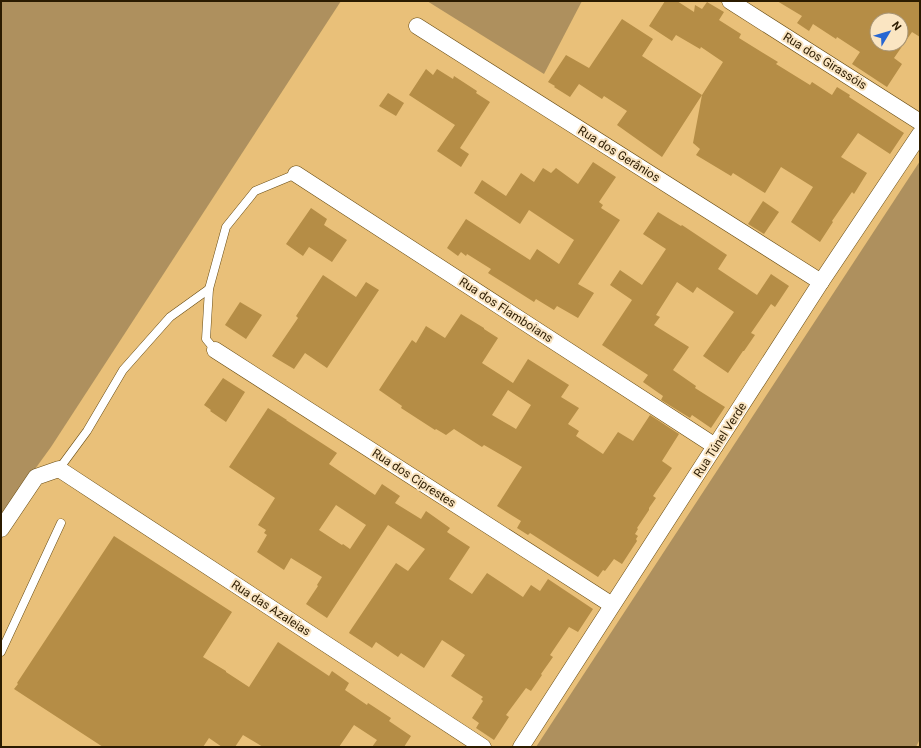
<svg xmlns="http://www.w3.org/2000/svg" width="921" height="748" viewBox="0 0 921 748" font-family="Roboto,sans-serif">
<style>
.green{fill:#ae905e}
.building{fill:#b58d46;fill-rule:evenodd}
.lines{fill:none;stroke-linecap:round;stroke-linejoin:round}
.lane-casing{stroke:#684b12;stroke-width:9}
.street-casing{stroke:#684b12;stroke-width:17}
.lane{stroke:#fff;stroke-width:8}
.street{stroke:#fff;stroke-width:16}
.labels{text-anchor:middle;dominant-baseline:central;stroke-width:4;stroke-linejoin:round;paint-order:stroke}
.street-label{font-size:12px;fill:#2b1b00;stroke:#fae5c2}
</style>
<rect width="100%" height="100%" fill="#e9c079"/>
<g class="green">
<polygon points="1,1 341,1 51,447 1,516"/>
<polygon points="427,1 582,1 544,74"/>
<polygon points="920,161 920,739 916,747 536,747"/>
</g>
<g class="building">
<polygon points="665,1 677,1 694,12 695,5 702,9 707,2 724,12 719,20 741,34 739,38 778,62 776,64 810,85 812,82 832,95 837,87 850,95 849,97 904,133 890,154 858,133 841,157 867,173 854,194 852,192 832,221 833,222 820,242 791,222 813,187 781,167 765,193 733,173 731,176 696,155 700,149 693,143 702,95 723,62 701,47 700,49 676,35 672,41 649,26"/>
<path d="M777,1h143v36l-8,-5 -18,26 8,6 -15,23 -35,-23 8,-12 -23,-15 -1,2 -23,-15 -4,7 -12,-8 5,-7zM877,20h24v24h-24z"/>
<polygon points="622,19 653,39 642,56 702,95 662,157 617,125 627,111 604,96 602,99 579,84 570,97 554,87 555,86 548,82 566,55 589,68"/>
<polygon points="426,69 433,75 437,69 453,79 454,76 477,91 476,93 490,102 460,148 469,154 461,167 437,151 455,125 409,95"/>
<polygon points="388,93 404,103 396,116 379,106"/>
<polygon points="593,162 616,177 599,202 603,205 601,208 620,220 578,284 594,293 578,318 557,306 554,310 536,299 534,302 488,273 491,269 467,254 466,256 461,252 458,256 447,248 466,219 530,260 537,249 559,264 574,240 529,210 520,224 474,193 482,180 506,196 521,173 534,182 543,168 551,173 556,168 578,184"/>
<polygon points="763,201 779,212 764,234 748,224"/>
<polygon points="311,208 327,219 324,225 347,240 332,262 309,247 303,256 286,244"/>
<polygon points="658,212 681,226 682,225 727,255 718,269 757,295 771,274 789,286 775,307 771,304 751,333 755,335 744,351 743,351 728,373 703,356 734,312 697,287 693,293 677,282 656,315 660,317 654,325 689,347 673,370 696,386 695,388 725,407 711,428 692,415 690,418 661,400 663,396 643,382 648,375 602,345 632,300 610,285 620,270 642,285 666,249 643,234"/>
<polygon points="323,275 356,297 366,282 379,290 327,368 305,353 294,369 272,356 298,318 296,316"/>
<polygon points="240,302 262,315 246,339 225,325"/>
<path d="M461,314l23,14v1l14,9 -16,25 31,20 15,-24 41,26 -8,12 18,11 -11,16 11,7 -3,5 27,18 15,-22 15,9 17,-26 29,19 -17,27 10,7 -19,28 3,2 -7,10v2l-12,18 1,1 -3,5 3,2 -2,3 1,2 -15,23 -8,-5 -9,12 -2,-1 -5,7 -68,-44 -2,2 -11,-7 4,-7 -24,-15 25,-39 -38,-22 -2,2 -28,-18 -8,6 -10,-6 -1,1 -34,-22 1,-2 -23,-16 33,-50 4,3 10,-17 19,12zM508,390l23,15 -15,24 -24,-14z"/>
<polygon points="223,378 245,392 226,422 210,411 211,410 204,405"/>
<path d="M268,408l19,12h-1l51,33 -8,11 46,31 7,-11 18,12 -5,7 26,16 5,-8 24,17 -3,4 23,15 -21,32 23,15 15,-21 36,24 8,-12 9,6 8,-12 45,30 -15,23 -9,-5 -19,28 3,2 -12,17 1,1 -11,16 -5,-3 -20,27 3,2 -15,23 -18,-12 3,-5 -7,-5 11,-17 -2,-2 2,-2 -32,-21 14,-21 -23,-15 -18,28 -23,-15 -3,4 -22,-15 -4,6 -23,-15 1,-2 46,-68 12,8 17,-22 -37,-24 -61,93 -21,-14 12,-18 -1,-1 5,-8 -31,-19 -7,12 -27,-18 10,-17 -3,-2 2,-3 -8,-5 17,-27 -46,-31zM336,505l30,20 -16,24 -7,-5 -1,1 -23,-15z"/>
<polygon points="114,536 232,612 203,657 226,671 226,672 249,687 278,642 329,676 332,671 349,683 345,690 367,705 368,703 391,718 389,721 411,736 404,747 372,747 377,740 354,725 339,747 263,747 243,735 235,747 222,747 209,738 203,747 103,747 14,689 18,684 17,683"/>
</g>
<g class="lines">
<defs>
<g id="lane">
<polyline points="215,350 206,339 209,289 226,227 255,191 296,174"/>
<polyline points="59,469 87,431 123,370 170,317 209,289"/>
<polyline points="1,652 61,523"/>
</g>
<g id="street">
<polyline points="730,1 920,122"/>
<polyline points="417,26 821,282"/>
<polyline points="296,174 715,446"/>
<polyline points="215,350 612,605"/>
<polyline points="1,529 36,477 59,469 483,747"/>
<polyline points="521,747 821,282 920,134"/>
</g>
</defs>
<use href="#lane" class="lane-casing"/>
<use href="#street" class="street-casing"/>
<use href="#lane" class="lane"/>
<use href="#street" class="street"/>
</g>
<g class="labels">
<g class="street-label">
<text transform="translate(825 61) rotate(32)">Rua dos Girassóis</text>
<text transform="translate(619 154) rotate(32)">Rua dos Gerânios</text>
<text transform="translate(506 310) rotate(33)">Rua dos Flamboians</text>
<text transform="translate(720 440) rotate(-57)">Rua Túnel Verde</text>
<text transform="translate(414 478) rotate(33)">Rua dos Ciprestes</text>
<text transform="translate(271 608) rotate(33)">Rua das Azaleias</text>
</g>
</g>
<rect width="921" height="748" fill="none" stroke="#2b1b00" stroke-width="4"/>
<g transform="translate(889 32) rotate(52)"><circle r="19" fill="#fae5c2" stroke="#a79474"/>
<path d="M0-3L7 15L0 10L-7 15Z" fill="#2666d2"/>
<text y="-6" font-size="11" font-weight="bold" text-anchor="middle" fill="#2b1b00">N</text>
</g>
</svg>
